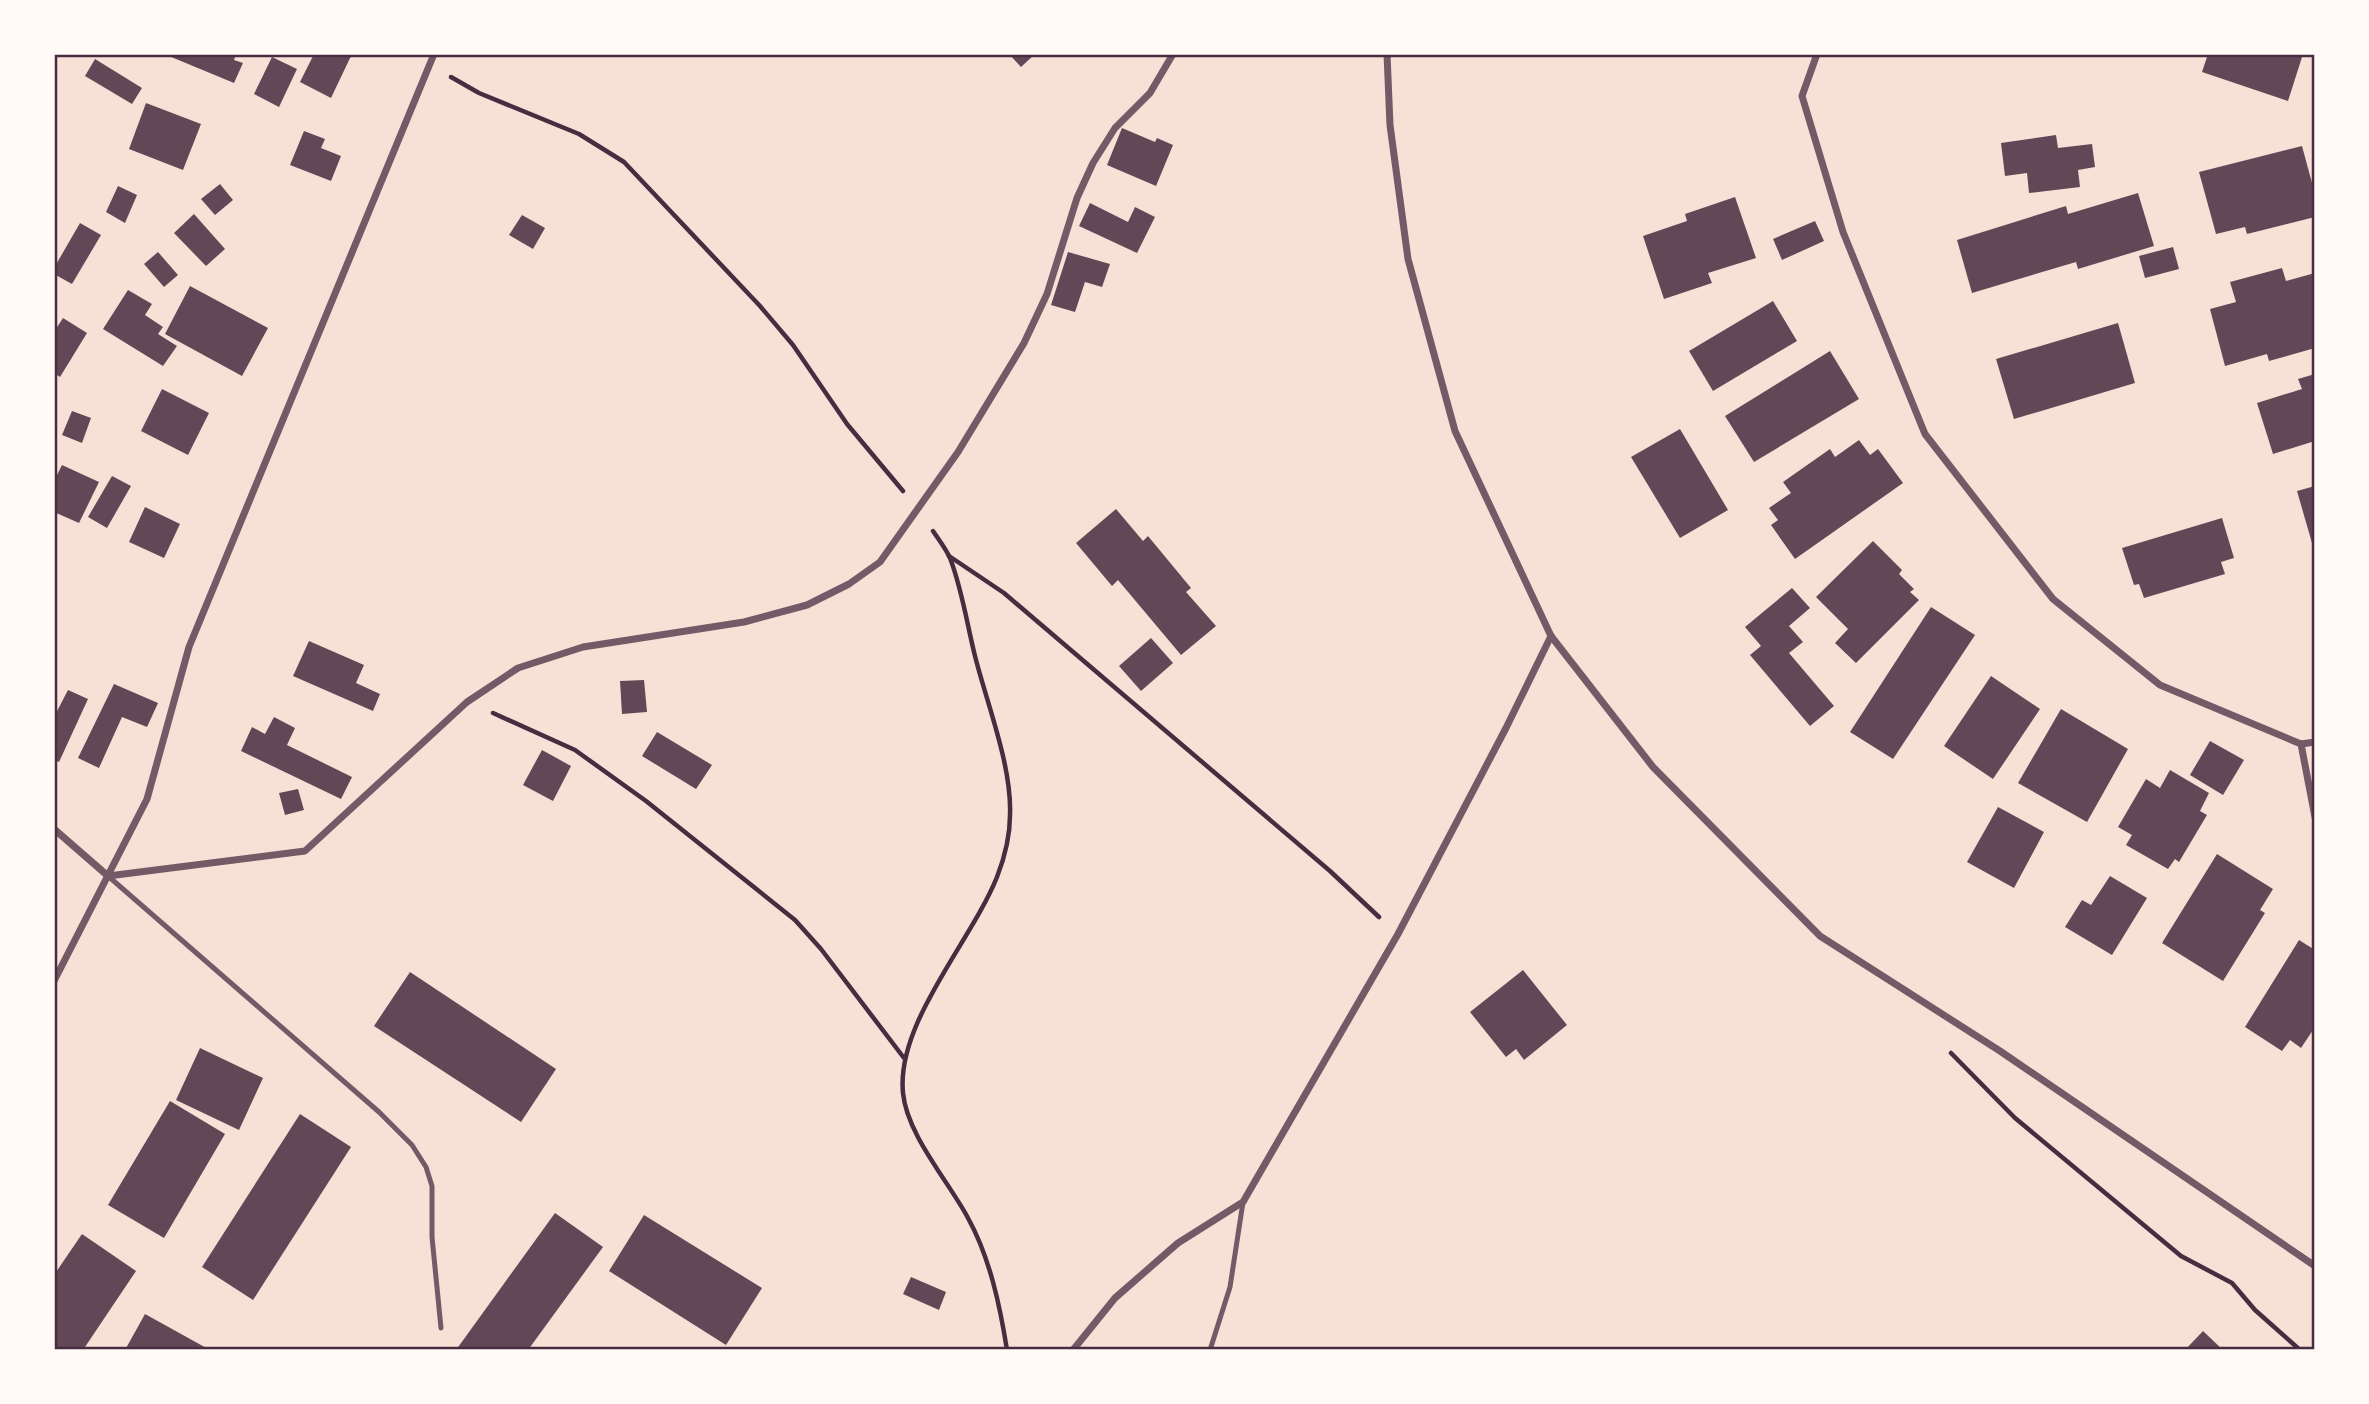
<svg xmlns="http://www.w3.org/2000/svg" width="2369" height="1404" viewBox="0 0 2369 1404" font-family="'Open Sans',sans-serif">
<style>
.building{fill:#644757}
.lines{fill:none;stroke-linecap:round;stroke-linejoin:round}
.path{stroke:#4a2c40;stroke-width:4.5}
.service{stroke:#755966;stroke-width:5}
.minor{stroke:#755966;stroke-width:7}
.neatline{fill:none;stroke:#4a2c40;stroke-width:2.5}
</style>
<rect width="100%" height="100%" fill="#f7e1d7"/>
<g class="building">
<polygon points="164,54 236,54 234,60 243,63 234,83"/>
<polygon points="314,54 347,54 351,56 331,98 300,82"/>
<polygon points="1009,54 1035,54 1021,67"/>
<polygon points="2208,54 2303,54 2288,101 2202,72"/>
<polygon points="272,57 297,69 279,107 254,94"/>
<polygon points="95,59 142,88 132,104 85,76"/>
<polygon points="146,103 201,124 183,170 129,149"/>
<polygon points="1122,128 1155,142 1157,138 1173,145 1156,186 1107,165"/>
<polygon points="304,131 325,139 321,148 341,156 331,181 290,165"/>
<polygon points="2056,135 2058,148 2092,144 2095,167 2078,170 2080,187 2029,193 2027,173 2005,176 2001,143"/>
<polygon points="2302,146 2315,194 2315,217 2247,234 2245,227 2216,234 2199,172"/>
<polygon points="220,184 233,200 215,215 201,199"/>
<polygon points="118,186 137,195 125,223 106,212"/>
<polygon points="2138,193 2154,246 2078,269 2076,262 1972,293 1957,240 2066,206 2068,214"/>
<polygon points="1735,197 1756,258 1708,273 1712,283 1664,299 1643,236 1687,221 1685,214"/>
<polygon points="1090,203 1128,222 1135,207 1155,217 1137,253 1079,226"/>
<polygon points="194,214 225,249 206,266 174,233"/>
<polygon points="522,215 545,228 533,249 509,235"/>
<polygon points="1815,221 1824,241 1782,260 1773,239"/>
<polygon points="80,223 101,235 72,284 54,274 54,268"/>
<polygon points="2173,247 2179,269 2145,278 2139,256"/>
<polygon points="158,252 178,275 164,287 144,264"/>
<polygon points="1068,252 1110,264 1102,287 1085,282 1075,312 1051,305"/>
<polygon points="2282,268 2286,281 2315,273 2315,348 2269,361 2267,354 2225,366 2210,309 2236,302 2230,282"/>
<polygon points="190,286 268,328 242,376 165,334"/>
<polygon points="128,290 152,304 145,315 163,327 158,334 177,346 163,366 103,329"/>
<polygon points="1773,301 1797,341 1713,391 1689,351"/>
<polygon points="63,318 87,333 60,377 54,373 54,332"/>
<polygon points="2118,323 2135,383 2014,419 1996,359"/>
<polygon points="1830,351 1859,399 1754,462 1725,416"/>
<polygon points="2315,374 2315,441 2273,454 2257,403 2302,389 2298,379"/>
<polygon points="162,389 209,413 188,455 141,431"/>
<polygon points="72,411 91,418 82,443 62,435"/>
<polygon points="1680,429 1728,510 1680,538 1631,457"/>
<polygon points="1859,440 1870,455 1878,449 1903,483 1795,559 1771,525 1778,520 1769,508 1791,493 1783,482 1830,449 1835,457"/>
<polygon points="62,465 99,482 79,523 54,512 54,481"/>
<polygon points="112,476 131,486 107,528 88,517"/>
<polygon points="2315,486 2315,550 2314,550 2297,491"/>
<polygon points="145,507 180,524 164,558 129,542"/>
<polygon points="1116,509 1143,541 1148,536 1191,588 1186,592 1216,626 1181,655 1118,580 1112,586 1076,543"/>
<polygon points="2222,518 2234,558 2221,562 2225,574 2144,598 2139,584 2134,585 2122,548"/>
<polygon points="1873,541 1902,570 1899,574 1914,589 1910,592 1919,600 1856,663 1835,643 1848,629 1816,597"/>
<polygon points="1792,588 1810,608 1789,626 1803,642 1789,653 1834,706 1810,726 1750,655 1761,646 1745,627"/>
<polygon points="1931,607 1975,635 1893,759 1850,732"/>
<polygon points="1151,638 1173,663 1141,691 1119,666"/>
<polygon points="309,641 364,665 356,683 380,694 373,711 293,676"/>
<polygon points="1991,676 2040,709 1993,779 1944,746"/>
<polygon points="644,680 647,712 622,714 620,681"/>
<polygon points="114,684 158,703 147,727 122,717 99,768 78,758"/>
<polygon points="68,690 88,699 59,762 54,760 54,717"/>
<polygon points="2061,709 2128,749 2087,822 2018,783"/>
<polygon points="274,717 295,728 287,745 352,777 341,799 241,751 252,727 265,734"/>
<polygon points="657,732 712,765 696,789 642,756"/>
<polygon points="2210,741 2244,760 2223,795 2190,775"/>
<polygon points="542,750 571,766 553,801 523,785"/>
<polygon points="2170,770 2209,793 2200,811 2207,815 2179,862 2175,859 2168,869 2126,845 2132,835 2118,827 2146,779 2160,788"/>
<polygon points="298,789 304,810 285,815 279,793"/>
<polygon points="1998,807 2044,832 2014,888 1967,862"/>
<polygon points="2217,854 2273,889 2260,910 2265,913 2223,981 2162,943"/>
<polygon points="2110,876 2147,898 2112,955 2065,927 2082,900 2091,905"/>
<polygon points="2299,940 2315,950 2315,1027 2301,1048 2290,1040 2282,1051 2245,1027"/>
<polygon points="1523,970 1567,1025 1524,1060 1516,1049 1506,1057 1470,1012"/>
<polygon points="410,972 556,1069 521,1122 374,1026"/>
<polygon points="200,1048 263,1078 239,1130 176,1100"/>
<polygon points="170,1101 225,1134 164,1238 108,1205"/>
<polygon points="300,1114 351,1147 253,1300 202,1267"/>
<polygon points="555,1213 603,1247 528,1350 456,1350"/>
<polygon points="644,1215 762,1288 726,1345 609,1271"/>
<polygon points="82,1234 136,1271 83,1350 54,1350 54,1275"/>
<polygon points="911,1277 946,1292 939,1310 903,1294"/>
<polygon points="145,1314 210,1350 125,1350"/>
<polygon points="2203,1331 2223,1350 2185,1350"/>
</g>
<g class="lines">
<g class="path">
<polyline points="451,77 479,93 579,134 624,162 760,306 793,345 847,424 903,491"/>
<path d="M933,531c6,9 13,18 17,27 12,31 17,66 25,98 12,48 37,110 35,159 0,20 -6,44 -13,62 -26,65 -101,146 -94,216 4,42 46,89 65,125 22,40 32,88 39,132"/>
<polyline points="949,556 1004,593 1330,871 1379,917"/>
<polyline points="493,713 575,750 646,801 795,920 821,949 904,1058"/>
<polyline points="1951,1053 2015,1118 2181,1256 2232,1283 2255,1310 2300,1350"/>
</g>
<g class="service">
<polyline points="108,876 379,1112 412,1145 426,1167 432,1186 432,1237 441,1328"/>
<polyline points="1210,1350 1230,1287 1243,1202"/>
</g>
<g class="minor">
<polyline points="1387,54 1390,125 1408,259 1455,431 1551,636 1653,767 1820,936 2000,1051 2315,1266"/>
<polyline points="1817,54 1802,96 1843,232 1925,434 2053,599 2160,685 2301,744 2315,742"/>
<polyline points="2301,744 2315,817"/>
<polyline points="54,829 108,876 305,851 467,702 518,668 583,647 744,622 807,605 849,584 880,562 958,452 1024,343 1047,294 1077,198 1093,163 1115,128 1150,93 1173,54"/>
<polyline points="54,981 147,799 189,647 434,54"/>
<polyline points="1073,1350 1115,1298 1178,1243 1243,1202 1398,934 1506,728 1551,636"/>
</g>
</g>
<rect width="2369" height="1404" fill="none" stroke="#fffaf5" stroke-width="112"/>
<rect x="56" y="56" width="2257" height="1292" class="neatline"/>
</svg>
